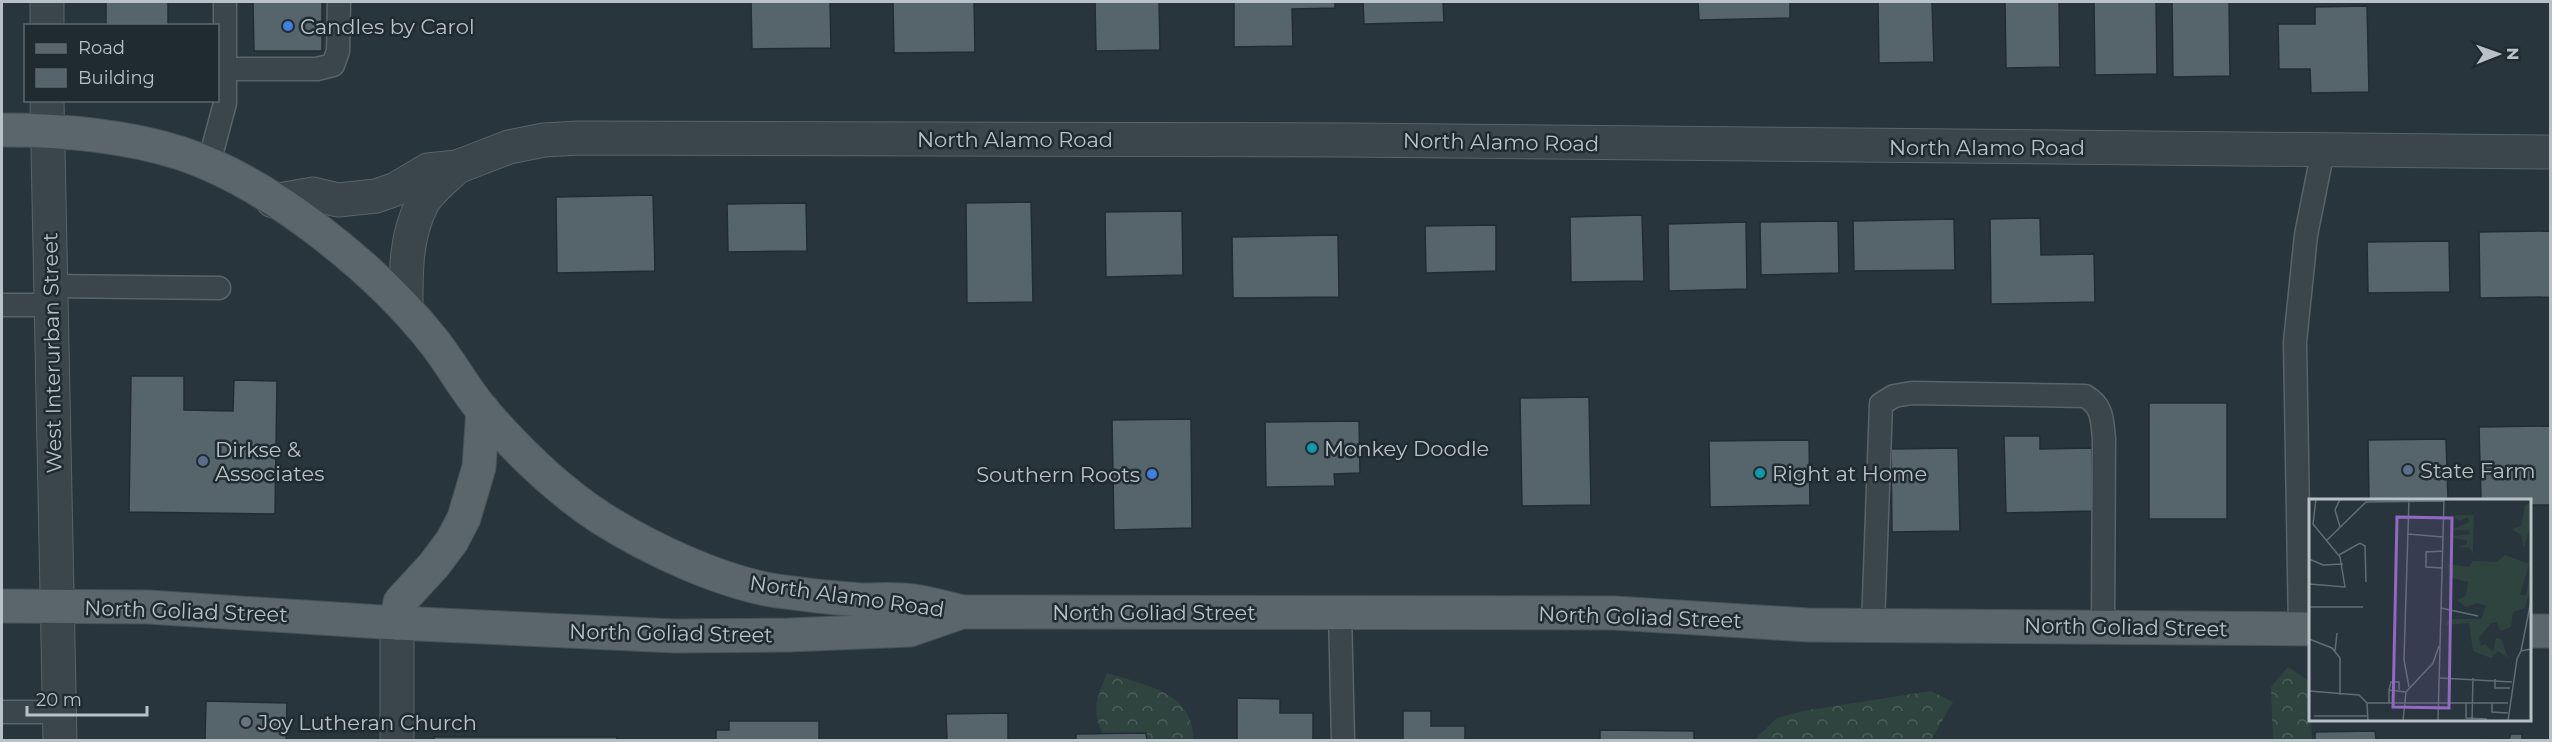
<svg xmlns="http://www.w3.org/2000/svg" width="2552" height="742" viewBox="0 0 2552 742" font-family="Montserrat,sans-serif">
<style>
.forest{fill:url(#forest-crowns)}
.building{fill:#56646c;stroke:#222d33;stroke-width:1.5}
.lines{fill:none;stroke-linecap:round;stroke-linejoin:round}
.service-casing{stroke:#59646a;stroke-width:25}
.minor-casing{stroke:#59646a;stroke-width:35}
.primary-casing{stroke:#475258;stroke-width:35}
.service{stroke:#3b464c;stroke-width:22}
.minor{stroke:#3b464c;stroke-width:33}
.primary{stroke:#5a656c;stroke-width:33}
.shop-dot{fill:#3f7fe0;stroke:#202b31;stroke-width:2}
.culture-dot{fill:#0f9aa8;stroke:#202b31;stroke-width:2}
.service-dot{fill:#5c6f8a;stroke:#202b31;stroke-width:2}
.worship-dot{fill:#6b7280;stroke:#202b31;stroke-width:2}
.labels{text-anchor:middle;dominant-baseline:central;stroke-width:5;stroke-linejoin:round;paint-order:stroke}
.poi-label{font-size:21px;fill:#b7c1c7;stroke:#202b31;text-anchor:start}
.street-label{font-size:21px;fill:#b7c1c7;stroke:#202b31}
.inset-road{fill:none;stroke:#616d74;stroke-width:1.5}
.view{fill:#9368c2;fill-opacity:0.15;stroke:#9368c2;stroke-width:3}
.inset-edge{fill:none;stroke:#b7c1c7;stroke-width:3}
</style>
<defs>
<pattern id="forest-crowns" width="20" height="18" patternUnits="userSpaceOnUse" patternTransform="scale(1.5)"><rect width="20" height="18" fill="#30443f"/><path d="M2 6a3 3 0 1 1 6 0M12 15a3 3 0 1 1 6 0" fill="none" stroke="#4c5d59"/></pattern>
</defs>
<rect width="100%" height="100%" fill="#28353c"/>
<g class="forest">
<polygon points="2288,667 2309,681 2312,740 2273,740 2271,687"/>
<path d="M1107,673c37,12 88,19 86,67h-87c-15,-28 -11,-38 1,-67z"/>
<polygon points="1931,691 1953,702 1931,740 1754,740 1777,718 1803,711"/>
</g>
<g class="building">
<rect x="106" y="2" width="62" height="24"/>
<polygon points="253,2 322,2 322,51 254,51"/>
<polygon points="751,2 830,2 831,48 752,49"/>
<polygon points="893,2 974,2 975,52 894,53"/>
<polygon points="1095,2 1159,2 1160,50 1096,51"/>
<polygon points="1234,2 1335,2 1335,8 1292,9 1293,46 1234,47"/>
<polygon points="1363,2 1443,2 1444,22 1364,24"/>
<polygon points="1698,2 1790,2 1790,18 1699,20"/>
<polygon points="1878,2 1932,2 1934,62 1879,63"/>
<polygon points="2005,2 2059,2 2060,67 2006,68"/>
<polygon points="2094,2 2156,2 2157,74 2095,75"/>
<polygon points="2172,2 2229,2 2230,76 2173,77"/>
<polygon points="2367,6 2369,92 2311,93 2310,69 2279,69 2278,24 2315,24 2315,7"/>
<polygon points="653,195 655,271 557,273 556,197"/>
<polygon points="1031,202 1033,302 967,303 966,203"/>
<polygon points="806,203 807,251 728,252 727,204"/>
<polygon points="1182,211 1183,275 1106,277 1105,212"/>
<polygon points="1642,215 1644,281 1571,282 1570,217"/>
<polygon points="2040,218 2041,255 2094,254 2095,302 1991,304 1990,219"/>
<polygon points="1954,219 1955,270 1854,271 1853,221"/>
<polygon points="1838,221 1839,273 1761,275 1760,222"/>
<polygon points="1746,222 1747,289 1669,291 1668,224"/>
<polygon points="1496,225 1496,271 1426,273 1425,226"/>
<polygon points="2550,231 2550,297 2480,298 2479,232"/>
<polygon points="1338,235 1339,297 1233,298 1232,237"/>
<polygon points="2449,241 2450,292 2368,293 2367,242"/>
<polygon points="131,376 184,376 184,410 233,411 234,380 277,381 275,514 129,512"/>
<polygon points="1589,397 1591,505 1522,506 1520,398"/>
<rect x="2149" y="403" width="78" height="116"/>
<polygon points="1191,419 1192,528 1114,530 1112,420"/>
<polygon points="1359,421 1360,473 1334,474 1335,486 1266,487 1265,422"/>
<polygon points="2550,426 2550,505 2530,505 2530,500 2481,500 2479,427"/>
<polygon points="2004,436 2040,436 2040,449 2092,448 2093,511 2006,513"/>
<polygon points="2446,439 2448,500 2369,500 2368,440"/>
<polygon points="1809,440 1810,505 1710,507 1709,441"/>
<polygon points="1958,448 1960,531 1892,532 1891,449"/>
<polygon points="1237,698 1280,699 1280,713 1313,713 1313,740 1237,740"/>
<polygon points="206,701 287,703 286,740 205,740"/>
<polygon points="1403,711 1431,711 1431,726 1465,726 1465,740 1403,740"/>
<polygon points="1008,713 1008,740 947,740 946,714"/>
<polygon points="729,721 819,721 819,740 716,740 716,730 729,730"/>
<polygon points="1600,730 1694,731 1694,740 1600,740"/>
<polygon points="2375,731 2376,740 2315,740 2315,732"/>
<polygon points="1146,733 1147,740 1076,740 1076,734"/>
<polygon points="2511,734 2522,734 2522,740 2469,740 2509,739"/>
<rect x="434" y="737" width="183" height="3"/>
</g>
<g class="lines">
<defs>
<g id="service">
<polyline points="225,69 317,69 333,65 338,51 339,2"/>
<polyline points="209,163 225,103 225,2"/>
<polyline points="51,286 219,288"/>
<polyline points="2,305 51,305"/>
<polyline points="1340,612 1343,740"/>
<path d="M1873,625l8,-221 13,-8 18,-3 173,3c18,10 17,24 19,43l-1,189"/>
<polyline points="2300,629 2295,342 2306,235 2323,150"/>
<polyline points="2,712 59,712"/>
</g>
<g id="minor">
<polyline points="47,26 47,2"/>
<polyline points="47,100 60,740"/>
<polyline points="273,201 313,194 338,200 376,196 396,189 428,170 457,167 509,147 544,140 579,138 1349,140 2550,152"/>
<path d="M406,309c0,-35 -1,-72 16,-105 7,-14 24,-26 35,-37"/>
<polyline points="397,623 397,740"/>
</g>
<g id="primary">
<path d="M2,130c59,0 121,5 178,23 89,29 197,116 255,190 17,22 31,48 49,69 34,39 74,78 117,106 49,31 119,64 176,73 28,4 56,7 84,9 17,0 35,-2 51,1 17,2 33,7 50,11"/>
<polyline points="2,606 148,607 397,623 675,636 789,635 910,630 962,612 1614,613 1808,625 2310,629"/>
<polyline points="397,623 400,602 434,565 452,541 464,518 479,467 483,410"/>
<polyline points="2530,631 2550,631"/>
</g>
</defs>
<use href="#service" class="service-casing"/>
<use href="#minor" class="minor-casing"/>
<use href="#primary" class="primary-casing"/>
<use href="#service" class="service"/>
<use href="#minor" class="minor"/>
<use href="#primary" class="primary"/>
</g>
<g class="shop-dot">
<circle cx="288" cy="26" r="6"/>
<circle cx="1152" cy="474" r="6"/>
</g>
<g class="culture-dot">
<circle cx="1312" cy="448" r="6"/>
<circle cx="1760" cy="473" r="6"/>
</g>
<g class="service-dot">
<circle cx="203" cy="461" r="6"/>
<circle cx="2408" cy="470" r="6"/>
</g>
<circle class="worship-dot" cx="246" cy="722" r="6"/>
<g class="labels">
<g class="poi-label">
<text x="300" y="26">Candles by Carol</text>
<text x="1324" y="448">Monkey Doodle</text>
<text x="215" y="449">Dirkse &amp;<tspan x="215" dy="24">Associates</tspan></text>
<text x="2420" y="470">State Farm</text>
<text x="1772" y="473">Right at Home</text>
<text x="1140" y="474" text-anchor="end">Southern Roots</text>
<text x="258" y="722">Joy Lutheran Church</text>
</g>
<g class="street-label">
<text x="1015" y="139">North Alamo Road</text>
<text transform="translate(1501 142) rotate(1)">North Alamo Road</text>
<text x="1987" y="147">North Alamo Road</text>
<text transform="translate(52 353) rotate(-91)">West Interurban Street</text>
<text transform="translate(847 596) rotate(8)">North Alamo Road</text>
<text transform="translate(186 611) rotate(2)">North Goliad Street</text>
<text x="1154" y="612">North Goliad Street</text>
<text transform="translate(1640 617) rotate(2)">North Goliad Street</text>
<text transform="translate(2126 627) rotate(1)">North Goliad Street</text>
<text transform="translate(671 633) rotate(1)">North Goliad Street</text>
</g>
</g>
<g transform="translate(2309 499)">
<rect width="222" height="222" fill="#28353c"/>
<path d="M222,4v20l-7,25 -3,-13 -9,-6 9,-3 4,-21zM144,16h21l-1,39 -3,-6 -13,-1 10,-3v-4l-21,-3 24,-3 -2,-4h-16l17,-8 -1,-5 -9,4zM196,56l24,9 -9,31h6l5,-22v13l-6,22 -12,4 -2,15 -11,4 -3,-9 -6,1 -12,15 2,8 4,-2 8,8 3,-14 5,1 7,19 -10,-7 -7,7 -18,-7 -4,-28 -24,2 4,-6h32l5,-13 -8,-3 -12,4 -9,-7 9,-4 2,-14 -16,-4 -5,-14 22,3 4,-6 24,1z" fill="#30443f"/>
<path class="inset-road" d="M31,0l-5,11 5,17M99,35l35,3M17,42l40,-39 78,-1M30,56l21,-12 5,3 1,36M0,60l14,6 20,-1M133,69l-16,-1v-15l17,-1M0,85l36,3 -5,-30 -27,-33 3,-25M0,108h54M132,109l37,8M0,140l23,9 8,10v37M26,152l2,-18M212,152l10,-50M131,179l72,4M186,180v9h15M100,188l-5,-27 5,-161M80,191l2,-8h8v8M0,192l50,4 8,8M58,204h141M58,204l1,18M80,204v-13l17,2M157,204v15l21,1M183,204v9l16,1M5,217h54M94,222l3,-29 27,-29 6,-17M129,222l6,-222M163,222l1,-43M199,222l9,-62 4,-8 10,-2"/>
<path class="view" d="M88,18l55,1 -3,190 -56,-1z"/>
<rect width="222" height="222" class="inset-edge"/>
</g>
<rect width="2552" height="742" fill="none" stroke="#b7c1c7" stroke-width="6"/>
<rect x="24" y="24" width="195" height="78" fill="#202b31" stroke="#5c676d" stroke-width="1.5"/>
<rect x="36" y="44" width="30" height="9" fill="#5a656c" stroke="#5c676d" stroke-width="1.5"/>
<text x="78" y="54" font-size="18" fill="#b7c1c7">Road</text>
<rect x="36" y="69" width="30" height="18" fill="#56646c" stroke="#5c676d" stroke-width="1.5"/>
<text x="78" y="84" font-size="18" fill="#b7c1c7">Building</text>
<g transform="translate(2498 54) rotate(89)" stroke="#202b31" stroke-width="4.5" paint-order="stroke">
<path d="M0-4.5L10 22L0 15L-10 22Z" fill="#b7c1c7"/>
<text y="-9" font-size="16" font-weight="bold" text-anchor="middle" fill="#b7c1c7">N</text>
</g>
<path d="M27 706v9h120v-9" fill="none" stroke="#b7c1c7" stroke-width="3"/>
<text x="36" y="706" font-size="18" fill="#b7c1c7" stroke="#202b31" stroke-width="4.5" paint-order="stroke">20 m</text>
</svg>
